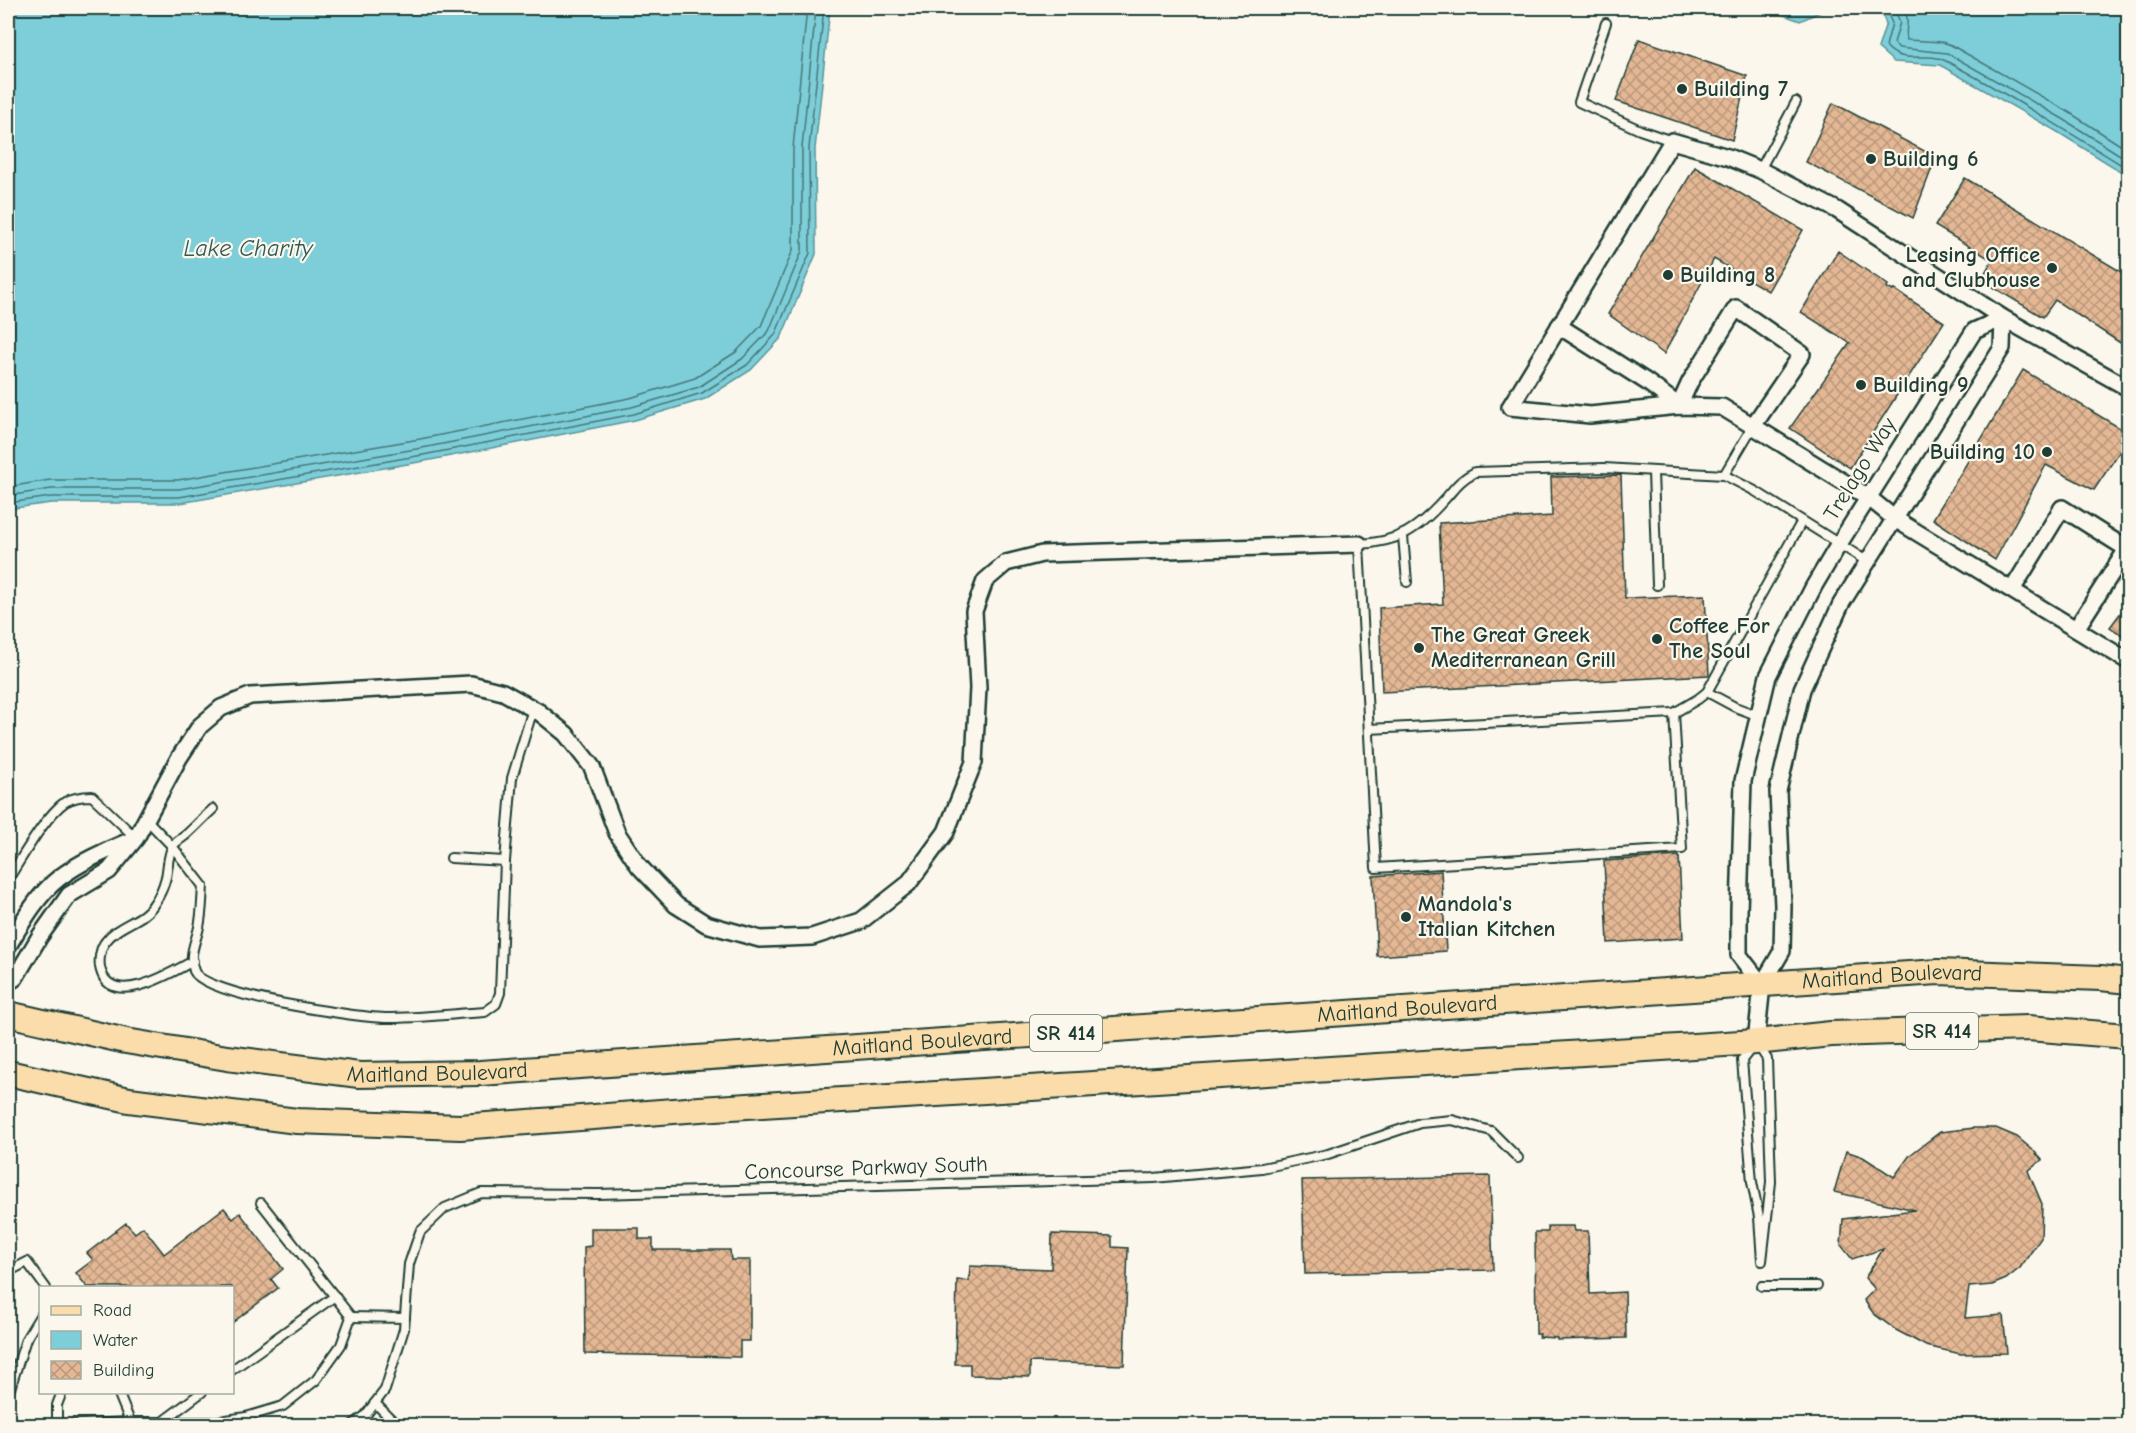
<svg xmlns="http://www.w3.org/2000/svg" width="2136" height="1433" viewBox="0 0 2136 1433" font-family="'Comic Neue',sans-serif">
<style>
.water{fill:#7eceda;stroke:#589498;stroke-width:1.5}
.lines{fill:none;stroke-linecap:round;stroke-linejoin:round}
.shore{stroke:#457776;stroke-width:1.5}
.building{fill:url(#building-cross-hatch);stroke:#1f3d34;stroke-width:1.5}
.lane-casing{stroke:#1f3d34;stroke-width:12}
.street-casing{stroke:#1f3d34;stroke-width:20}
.primary-casing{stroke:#1f3d34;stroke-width:28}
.lane{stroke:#fbf7ec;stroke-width:8}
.street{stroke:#fbf7ec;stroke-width:15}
.primary{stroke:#fbddab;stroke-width:24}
.poi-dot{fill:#1f3d34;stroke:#fbf7ec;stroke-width:2}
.labels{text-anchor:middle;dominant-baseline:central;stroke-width:4.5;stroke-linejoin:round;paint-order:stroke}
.shield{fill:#fbf7ec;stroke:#61756b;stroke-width:1.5}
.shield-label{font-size:21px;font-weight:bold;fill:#1f3d34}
.poi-label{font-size:22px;font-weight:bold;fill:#1f3d34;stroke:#fbf7ec;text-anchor:start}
.street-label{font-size:22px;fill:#1f3d34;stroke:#fbf7ec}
.water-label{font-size:24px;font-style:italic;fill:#325a55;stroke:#fbf7ec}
</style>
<defs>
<pattern id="building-cross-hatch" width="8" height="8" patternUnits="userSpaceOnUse" patternTransform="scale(1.5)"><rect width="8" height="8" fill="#e5b895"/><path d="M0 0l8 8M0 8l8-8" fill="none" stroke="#b9977a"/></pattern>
</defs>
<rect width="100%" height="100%" fill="#fbf7ec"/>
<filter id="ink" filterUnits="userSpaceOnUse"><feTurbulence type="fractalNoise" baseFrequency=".0167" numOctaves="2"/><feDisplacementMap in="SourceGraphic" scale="12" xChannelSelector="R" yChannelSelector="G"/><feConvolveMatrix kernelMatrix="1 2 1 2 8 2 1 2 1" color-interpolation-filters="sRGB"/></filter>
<g filter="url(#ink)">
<g class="water">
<polygon points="8,8 830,8 815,149 816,254 781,338 751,370 705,399 635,420 425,461 180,503 51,503 8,509"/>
<polygon points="1764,8 1829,8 1800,21"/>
<polygon points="1879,8 2128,8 2128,176 2056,131 1940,65 1894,62 1878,48 1886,23"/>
</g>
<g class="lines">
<g class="shore">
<path d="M1885,8l7,15 -6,23c17,21 40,4 60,15 62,33 123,71 182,108"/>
<polyline points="1894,8 1900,22 1894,43 1899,48 1947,53 2063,119 2128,160"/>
<path d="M1904,8c7,15 0,20 3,32l35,2 9,3 116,66 61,39"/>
<polyline points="8,487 50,480 178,480 420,439 630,398 695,378 736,352 761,326 793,250 793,148 807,8"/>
<polyline points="8,496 51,489 179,489 422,448 632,407 699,387 742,359 769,331 802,251 802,148 816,8"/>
<polyline points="8,503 51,497 179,497 423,455 634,414 702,393 747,365 775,335 810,253 809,148 824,8"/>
</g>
</g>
<g class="building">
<polygon points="1639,39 1747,76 1732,140 1616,101"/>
<polygon points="1833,103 1936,157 1913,218 1806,162"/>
<polygon points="1695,167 1803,230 1768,291 1714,259 1664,354 1608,314"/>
<polygon points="1965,178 2128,276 2128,348 2055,300 2043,317 1981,280 1992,260 1935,226"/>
<polygon points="1838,251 1888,285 1887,288 1893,291 1894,289 1944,322 1850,468 1790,428 1850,343 1801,312"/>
<polygon points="2023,370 2128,433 2128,439 2094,490 2046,465 1995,560 1933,519"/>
<polygon points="1621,475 1625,598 1705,595 1709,675 1382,692 1379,608 1443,604 1439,523 1552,516 1551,477"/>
<polygon points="2128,603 2128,639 2110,627"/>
<polygon points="1679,856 1683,938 1608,943 1604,861"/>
<polygon points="1441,871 1446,951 1377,956 1373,876"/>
<polygon points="1974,1128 1996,1128 2017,1137 2034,1151 2042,1160 2028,1171 2042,1204 2041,1238 2020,1268 2006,1279 1992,1285 1969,1287 1965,1318 2003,1315 2007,1353 1961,1354 1926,1346 1896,1330 1874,1314 1864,1300 1875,1289 1865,1278 1883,1249 1852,1259 1841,1245 1843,1219 1915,1210 1834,1192 1846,1151 1863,1157 1894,1177 1910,1155 1940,1132"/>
<polygon points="1490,1176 1493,1270 1305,1274 1302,1180"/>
<polygon points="224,1208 233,1219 240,1213 283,1269 271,1279 278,1288 232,1323 232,1287 87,1287 76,1273 93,1260 87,1253 126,1223 135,1233 143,1227 164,1254"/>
<polygon points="1548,1226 1573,1226 1574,1231 1588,1231 1590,1294 1625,1292 1626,1338 1557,1340 1557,1338 1539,1337 1540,1334 1536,1334 1535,1232 1548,1232"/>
<polygon points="591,1228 639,1228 639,1239 653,1239 653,1250 730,1250 731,1260 750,1260 750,1341 740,1341 740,1357 585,1354 584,1247 591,1246"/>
<polygon points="1052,1234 1112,1236 1112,1247 1128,1248 1124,1365 1030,1362 1030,1377 970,1375 970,1364 955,1364 957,1280 969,1281 970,1266 1051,1269"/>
</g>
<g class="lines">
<defs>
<g id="lane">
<polyline points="1606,23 1579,102 1640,130 1672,141"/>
<polyline points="1760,170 1796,102"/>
<polyline points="1753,426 1724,475 1755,491 1868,562"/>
<polyline points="1653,472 1657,585"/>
<path d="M1724,475l-120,-7 -129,4c-17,9 -19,15 -31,28 -27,30 -45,42 -85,44l17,324 306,-19 -8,-136 24,-14 9,-7 28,15 24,9"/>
<polyline points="1403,536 1407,582"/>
<polyline points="1707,692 1802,521"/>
<polyline points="1369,729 1674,713"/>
<path d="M146,819l26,27 31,40c-1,13 -1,28 -4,41 -3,15 -11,27 -5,44 10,25 162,46 191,47 34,0 67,-4 100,-6l11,-8 4,-11 5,-132 7,-83 21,-69"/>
<polyline points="451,858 505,861"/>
<path d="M8,879c14,-21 37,-63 57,-77 9,-5 17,-6 27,-6l44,42"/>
<path d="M193,961c-20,11 -81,48 -92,10 -3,-9 -1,-23 5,-30 13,-18 38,-19 49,-39 5,-7 9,-17 11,-25 2,-9 2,-24 7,-31 3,-5 10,-8 14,-12 9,-8 17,-17 26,-25"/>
<polygon points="1756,1042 1767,1059 1771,1182 1762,1261 1759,1217 1752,1182 1742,1060"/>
<polyline points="8,1272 27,1262 46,1288"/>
<polyline points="1762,1286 1817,1286"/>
<polyline points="351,1317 405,1318"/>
<polyline points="232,1370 335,1296"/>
<polyline points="118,1392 131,1424"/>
<polyline points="8,1395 26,1339 40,1316"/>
<polyline points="375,1403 398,1426"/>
<polyline points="162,1422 202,1392"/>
<polyline points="57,1425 57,1405 62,1392"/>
<polyline points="34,1426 131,1422 213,1422 246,1417 283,1406 316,1380 341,1345 351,1317 261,1203"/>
<polyline points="351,1426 365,1416 385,1390 404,1329 409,1264 420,1232 445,1208 481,1193 599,1194 1154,1178 1262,1168 1328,1154 1420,1123 1452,1120 1491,1131 1518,1158"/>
</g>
<g id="street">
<polyline points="1559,326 1647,382 1679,406 1690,382 1736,308 1802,354 1753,426"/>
<polyline points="2128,388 2003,318 1837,210 1760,170 1728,157 1672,141 1510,407 1590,415 1679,406 1722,407 1868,497 1895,519 2128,661"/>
<polyline points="2012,590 2062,508 2127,549 2076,629"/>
<path d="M8,946c13,-22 30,-52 51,-68 22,-17 49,-28 75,-39"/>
<polyline points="8,982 15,978 40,936 69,895 109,871 136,838 179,758 200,726 221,708 250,696 471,684 503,692 539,712 566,734 592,767 617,833 639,866 676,905 706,924 760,939 812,937 861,921 908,884 946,832 974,762 978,688 974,611 985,581 1006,563 1042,554 1359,544"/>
<polyline points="1756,1042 1762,985 1782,951 1783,906 1778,791 1802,689 1841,604 2002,348 2003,318 1974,331 1839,544 1814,586 1768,676 1743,781 1739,911 1739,955 1762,985"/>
</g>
<g id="primary">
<path id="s1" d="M8,1014l118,27 101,17 132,17 121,-2 1458,-101 163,6 27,3"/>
<polyline points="8,1073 129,1100 297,1121 460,1127 700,1109 1756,1042 1831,1034 2028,1028 2128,1036"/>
</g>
</defs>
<use href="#lane" class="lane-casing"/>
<use href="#street" class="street-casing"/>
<use href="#primary" class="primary-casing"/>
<use href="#lane" class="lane"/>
<use href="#street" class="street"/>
<use href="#primary" class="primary"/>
</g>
</g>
<g class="poi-dot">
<circle cx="1682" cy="89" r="6"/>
<circle cx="1871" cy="159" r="6"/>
<circle cx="2052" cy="268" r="6"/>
<circle cx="1668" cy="275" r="6"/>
<circle cx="1861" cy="385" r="6"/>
<circle cx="2047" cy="452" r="6"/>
<circle cx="1657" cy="639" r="6"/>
<circle cx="1419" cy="648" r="6"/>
<circle cx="1406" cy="917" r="6"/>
</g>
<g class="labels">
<g class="shield">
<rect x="1906" y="1013" width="72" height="36" rx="4.5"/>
<rect x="1030" y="1015" width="72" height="36" rx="4.5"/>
</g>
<g class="shield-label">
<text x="1942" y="1031">SR 414</text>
<text x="1066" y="1033">SR 414</text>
</g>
<g class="poi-label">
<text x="1694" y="89">Building 7</text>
<text x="1883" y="159">Building 6</text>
<text x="2040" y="255" text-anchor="end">Leasing Office<tspan x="2040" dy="25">and Clubhouse</tspan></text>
<text x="1680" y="275">Building 8</text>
<text x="1873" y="385">Building 9</text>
<text x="2035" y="452" text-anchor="end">Building 10</text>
<text x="1669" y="626">Coffee For<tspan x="1669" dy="25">The Soul</tspan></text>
<text x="1431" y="635">The Great Greek<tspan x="1431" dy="25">Mediterranean Grill</tspan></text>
<text x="1418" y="904">Mandola's<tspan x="1418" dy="25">Italian Kitchen</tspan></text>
</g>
<g class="street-label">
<text transform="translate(1860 469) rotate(-58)">Trelago Way</text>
<text stroke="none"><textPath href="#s1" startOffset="1893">Maitland Boulevard</textPath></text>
<text stroke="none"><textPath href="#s1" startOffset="1407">Maitland Boulevard</textPath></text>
<text stroke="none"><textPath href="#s1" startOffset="921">Maitland Boulevard</textPath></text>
<text stroke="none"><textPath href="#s1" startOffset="435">Maitland Boulevard</textPath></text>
<text transform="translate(866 1168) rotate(-2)">Concourse Parkway South</text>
</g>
<g class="water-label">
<text x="248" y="248">Lake Charity</text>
</g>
</g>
<rect width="2136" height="1433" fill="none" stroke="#fbf7ec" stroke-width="30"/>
<rect x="15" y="15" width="2106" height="1403" fill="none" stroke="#1f3d34" stroke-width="2" filter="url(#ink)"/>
<rect x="39" y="1286" width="195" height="108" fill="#fbf7ec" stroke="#a3ada2" stroke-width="1.5"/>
<rect x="51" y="1306" width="30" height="9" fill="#fbddab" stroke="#a3ada2" stroke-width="1.5"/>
<text x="93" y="1316" font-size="18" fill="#1f3d34">Road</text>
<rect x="51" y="1331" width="30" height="18" fill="#7eceda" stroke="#a3ada2" stroke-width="1.5"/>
<text x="93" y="1346" font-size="18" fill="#1f3d34">Water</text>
<rect x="51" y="1361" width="30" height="18" fill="url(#building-cross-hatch)" stroke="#a3ada2" stroke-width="1.5"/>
<text x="93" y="1376" font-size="18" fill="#1f3d34">Building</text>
</svg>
